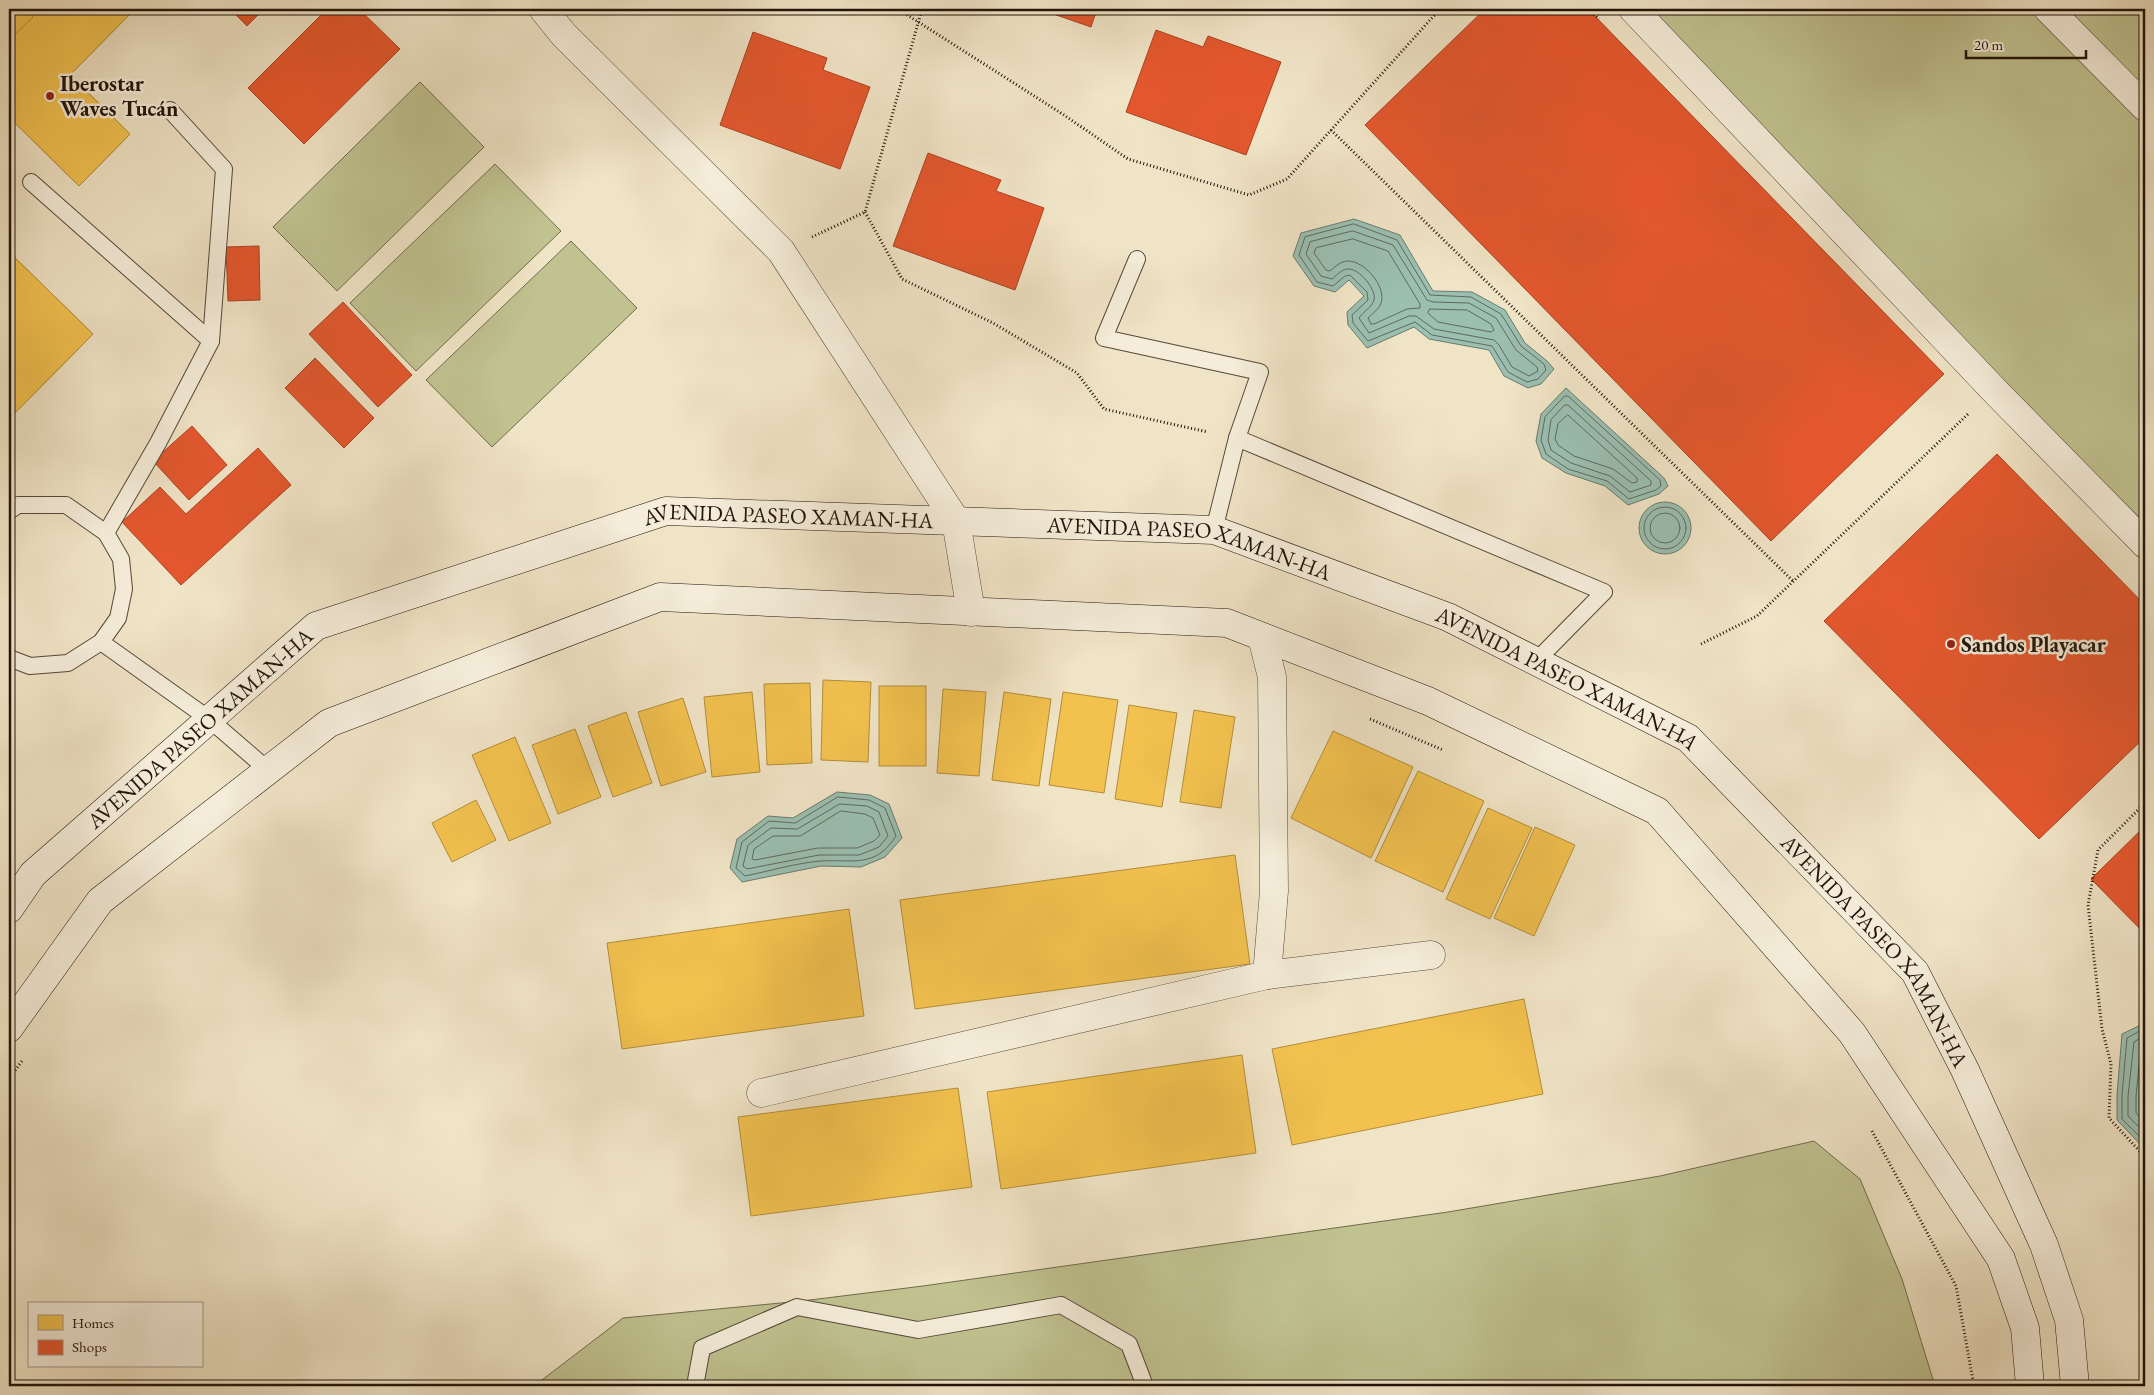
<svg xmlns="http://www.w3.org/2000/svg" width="2154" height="1395" viewBox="0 0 2154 1395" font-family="'EB Garamond',serif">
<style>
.green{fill:#c0c290;stroke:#706b4d}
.water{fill:#9bbfb1;stroke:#6a7b6e}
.homes{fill:#f2c14e;stroke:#b38d3a}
.shops{fill:#e4572e;stroke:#aa4323}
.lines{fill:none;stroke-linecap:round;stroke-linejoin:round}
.shore{stroke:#5e6a5e;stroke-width:1}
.lane-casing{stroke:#554839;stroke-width:18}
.street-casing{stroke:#554839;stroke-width:29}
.secondary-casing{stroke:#21140a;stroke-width:29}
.path{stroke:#21140a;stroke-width:3;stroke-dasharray:1 2.5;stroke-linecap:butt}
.lane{stroke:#f5edda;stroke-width:16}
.street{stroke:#f5edda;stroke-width:28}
.secondary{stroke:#f5edda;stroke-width:28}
.poi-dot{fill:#8f2418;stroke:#f5edda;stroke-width:2}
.labels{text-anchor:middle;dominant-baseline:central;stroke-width:5;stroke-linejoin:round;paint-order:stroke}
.poi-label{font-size:22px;font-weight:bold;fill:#21140a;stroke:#f5edda;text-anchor:start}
.street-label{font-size:22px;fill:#21140a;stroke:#f5edda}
</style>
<rect width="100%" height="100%" fill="#f0e4c6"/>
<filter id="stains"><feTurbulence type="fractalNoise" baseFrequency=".004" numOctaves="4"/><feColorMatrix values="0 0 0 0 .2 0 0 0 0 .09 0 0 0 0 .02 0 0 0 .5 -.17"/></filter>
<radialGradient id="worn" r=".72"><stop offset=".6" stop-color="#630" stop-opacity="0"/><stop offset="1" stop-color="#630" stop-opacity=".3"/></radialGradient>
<g class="green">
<polygon points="1621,9 2145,9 2145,523 1727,118"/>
<polygon points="420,82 484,147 337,291 273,227"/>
<polygon points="495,164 561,231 416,371 350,303"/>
<polygon points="571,241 637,308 492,447 426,380"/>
<polygon points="1814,1141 1860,1179 1902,1279 1935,1386 539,1386 538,1383 623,1318 802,1301 923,1286 1448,1212 1660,1176"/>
</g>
<g class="water">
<polygon points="1354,219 1400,235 1433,291 1472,292 1505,310 1525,343 1547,361 1554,369 1541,384 1528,388 1504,376 1489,350 1429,339 1414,327 1367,348 1348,325 1347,312 1364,296 1349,280 1335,292 1314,286 1293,256 1301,233"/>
<polygon points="1566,388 1664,478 1668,486 1659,494 1628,505 1605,486 1566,473 1542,458 1536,441 1541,414"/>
<circle cx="1665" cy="528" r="26"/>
<polygon points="837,792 870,795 889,804 902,838 885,857 861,867 821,866 742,882 730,868 737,839 768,816 793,818"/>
<polygon points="2145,1023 2145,1145 2139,1143 2117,1120 2117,1095 2122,1034"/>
</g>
<g class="homes">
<polygon points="9,9 122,9 129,15 70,75 130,134 79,186 9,117"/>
<polygon points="25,9 122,9 129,15 70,75 130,134 79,186 9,117 9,40 33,17"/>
<polygon points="9,252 93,334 11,417 9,415"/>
<polygon points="9,252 93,334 11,417 9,415"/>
<polygon points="823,680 871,682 868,762 821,760"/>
<polygon points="810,683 812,763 767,765 764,684"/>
<rect x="879" y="686" width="47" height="80"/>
<polygon points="943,689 986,692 979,776 937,773"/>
<polygon points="752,692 760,772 712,777 704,697"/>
<polygon points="1004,692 1051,699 1039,786 992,780"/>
<polygon points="1063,692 1118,700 1104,793 1049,785"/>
<polygon points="683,698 706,772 661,786 638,712"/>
<polygon points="1129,705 1177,713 1162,807 1115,799"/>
<polygon points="1194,710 1235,717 1221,808 1180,802"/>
<polygon points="626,712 652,783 613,797 588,726"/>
<polygon points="575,729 601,797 558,814 532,745"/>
<polygon points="1333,731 1413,767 1371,858 1291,818"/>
<polygon points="515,737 551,823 509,841 472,755"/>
<polygon points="1418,771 1484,801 1443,892 1375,861"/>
<polygon points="476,800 496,840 452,862 432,823"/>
<polygon points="1488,808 1532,828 1490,919 1446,899"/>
<polygon points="1535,827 1575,845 1534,936 1494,918"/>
<polygon points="1235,855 1250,964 915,1009 900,900"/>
<polygon points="849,909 864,1016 622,1049 607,943"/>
<polygon points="1524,999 1543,1094 1292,1145 1272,1049"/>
<polygon points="1242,1055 1256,1153 1001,1189 987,1092"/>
<polygon points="958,1088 972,1187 751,1216 738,1117"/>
</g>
<g class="shops">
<polygon points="230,9 264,9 247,26"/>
<polygon points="327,9 359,9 400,49 304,144 248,88"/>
<polygon points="1039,9 1097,9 1091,27"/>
<polygon points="1485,9 1588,9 1944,374 1771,541 1365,125"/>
<polygon points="1156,30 1203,47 1208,36 1281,62 1246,155 1126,112"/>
<polygon points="753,32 827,58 823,70 870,87 840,169 720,125"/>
<polygon points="928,153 1001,180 996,191 1044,208 1015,290 893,246"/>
<polygon points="259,246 260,300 228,301 226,247"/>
<polygon points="343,302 412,375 378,407 309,334"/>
<polygon points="315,358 374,418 344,448 285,388"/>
<polygon points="192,426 227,465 189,500 153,461"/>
<polygon points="258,448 291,485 181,585 122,522 160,487 186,514"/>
<polygon points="1997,454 2145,605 2145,737 2039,839 1824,621"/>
<polygon points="2145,826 2145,934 2091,879"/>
</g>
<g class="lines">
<g class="shore">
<polygon points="1354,224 1397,240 1430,295 1471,297 1501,314 1521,346 1544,364 1546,370 1538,379 1527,382 1508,372 1492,346 1432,335 1415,322 1368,341 1353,323 1352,315 1368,300 1367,292 1350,275 1345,276 1333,286 1317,282 1299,255 1305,237"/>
<path d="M1353,231l40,14 34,55 6,2 36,1 27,15 20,32 21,17 1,4 -9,5 -17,-9 -13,-22 -5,-5 -60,-11 -18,-13h-7l-40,17 -10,-15c4,-6 13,-11 15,-18 3,-10 -15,-32 -26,-31 -6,0 -11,6 -16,10l-11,-3 -15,-22 4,-12z"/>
<path d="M1353,239l35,12 32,53v4l-13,1 -33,15h-3l-3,-6c5,-5 11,-9 13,-15 6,-16 -17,-43 -34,-42 -7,1 -11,5 -17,10l-4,-1 -12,-17 2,-5z"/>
<polygon points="1430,309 1467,310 1491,324 1494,330 1491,332 1438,322 1428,313"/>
<polygon points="1565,396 1568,396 1660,480 1661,486 1656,490 1629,499 1607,481 1568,469 1546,454 1541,440 1545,417"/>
<polygon points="1565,405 1568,405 1651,481 1651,485 1630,492 1610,476 1571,463 1551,450 1548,440 1551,420"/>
<polygon points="1568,415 1637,478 1637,482 1632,483 1613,469 1574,456 1558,445 1555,439 1558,424"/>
<circle cx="1665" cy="528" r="21"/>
<circle cx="1665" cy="528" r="15"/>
<path d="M838,797l31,3 16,8 11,28c-21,33 -44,23 -75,25 -25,2 -51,10 -76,15l-9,-8 6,-26 27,-21 26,2z"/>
<polygon points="840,804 867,806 879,812 888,836 879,847 859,855 819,855 747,869 743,866 748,845 771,828 797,829"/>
<polygon points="841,811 865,814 873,818 880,835 874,841 857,848 818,848 755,860 752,859 754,849 773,836 800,836"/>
<polyline points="2145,1028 2127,1038 2122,1095 2122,1119 2141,1138 2145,1140"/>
<polyline points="2145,1035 2134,1042 2128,1096 2128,1116 2145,1133"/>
<polyline points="2145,1044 2141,1047 2136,1096 2136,1113 2145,1123"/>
</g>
<defs>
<g id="lane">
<polyline points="31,182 211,341"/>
<polyline points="1137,259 1104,338 1260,372 1237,438"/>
<polyline points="9,511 18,505 66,505 106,533 121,559 124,589 118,618 101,642 68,663 30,666 9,658"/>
<polyline points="1214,530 1237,438 1604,592 1536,661"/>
<polyline points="106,533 158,443 211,341 224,169 170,110"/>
<polyline points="101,642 209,719 268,770"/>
<polyline points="695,1386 702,1348 797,1307 918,1330 1061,1305 1129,1344 1145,1386"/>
</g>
<g id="street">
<polyline points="543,9 564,35 781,251 956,521 971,612"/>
<polyline points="1633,9 1993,389 2145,544"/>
<polyline points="2048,9 2145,107"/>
<polyline points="1262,637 1272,677 1274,891 1267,975"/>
<polyline points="761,1093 1267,975 1431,955"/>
</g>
<g id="secondary">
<path id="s1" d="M9,909l24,-35 283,-248 350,-115 548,19 234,87 240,121 227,234 50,98 79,175 25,75 6,66"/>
<polyline points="9,1028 100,901 329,723 660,597 1227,623 1428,701 1657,811 1852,1033 2001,1259 2025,1328 2030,1386"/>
</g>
</defs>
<use href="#lane" class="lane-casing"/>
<use href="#street" class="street-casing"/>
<use href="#secondary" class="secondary-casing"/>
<g class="path">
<polyline points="898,9 1064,115 1128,159 1249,195 1287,179 1440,9"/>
<polyline points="1589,9 1599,19"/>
<polyline points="1331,130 1793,581"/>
<polyline points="865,212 902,279 993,323 1077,373 1104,409 1208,432"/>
<polyline points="812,237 865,212 922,9"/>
<polyline points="1701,644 1757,616 1968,414"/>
<polyline points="1370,719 1443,750"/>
<polyline points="2145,803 2098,850 2088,905 2102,1029 2111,1064 2109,1118 2145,1157"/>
<polyline points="9,1079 22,1061"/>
<polyline points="1872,1131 1956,1286 1974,1386"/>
</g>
<use href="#lane" class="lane"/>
<use href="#street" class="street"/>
<use href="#secondary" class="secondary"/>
</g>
<g class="poi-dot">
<circle cx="50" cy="96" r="5"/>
<circle cx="1951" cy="644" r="5"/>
</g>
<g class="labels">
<g class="poi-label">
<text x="60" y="83">Iberostar<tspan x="60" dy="25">Waves Tucán</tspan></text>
<text x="1961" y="644">Sandos Playacar</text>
</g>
<g class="street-label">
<text stroke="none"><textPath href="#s1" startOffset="909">AVENIDA PASEO XAMAN-HA</textPath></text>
<text stroke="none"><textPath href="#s1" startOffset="1314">AVENIDA PASEO XAMAN-HA</textPath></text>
<text stroke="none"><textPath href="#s1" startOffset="1719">AVENIDA PASEO XAMAN-HA</textPath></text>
<text stroke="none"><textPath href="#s1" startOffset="264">AVENIDA PASEO XAMAN-HA</textPath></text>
<text stroke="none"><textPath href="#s1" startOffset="2139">AVENIDA PASEO XAMAN-HA</textPath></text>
</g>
</g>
<rect width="2154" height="1395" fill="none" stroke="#f0e4c6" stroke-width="30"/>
<rect x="10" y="10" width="2134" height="1375" fill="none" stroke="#21140a" stroke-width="2.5"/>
<rect x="15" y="15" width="2124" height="1365" fill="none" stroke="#21140a"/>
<rect x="28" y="1302" width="175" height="65" fill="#f5edda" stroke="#a09687"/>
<rect x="38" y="1315" width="25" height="15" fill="#f2c14e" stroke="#a09687"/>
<text x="72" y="1328" font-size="15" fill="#21140a">Homes</text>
<rect x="38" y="1340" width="25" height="15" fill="#e4572e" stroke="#a09687"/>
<text x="72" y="1352" font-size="15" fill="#21140a">Shops</text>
<path d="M1966 50v8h120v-8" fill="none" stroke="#21140a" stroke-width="2.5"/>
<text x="1974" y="50" font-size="15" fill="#21140a" stroke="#f5edda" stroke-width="4" paint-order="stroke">20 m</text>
<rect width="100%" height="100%" filter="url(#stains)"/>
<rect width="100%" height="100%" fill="url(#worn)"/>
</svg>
